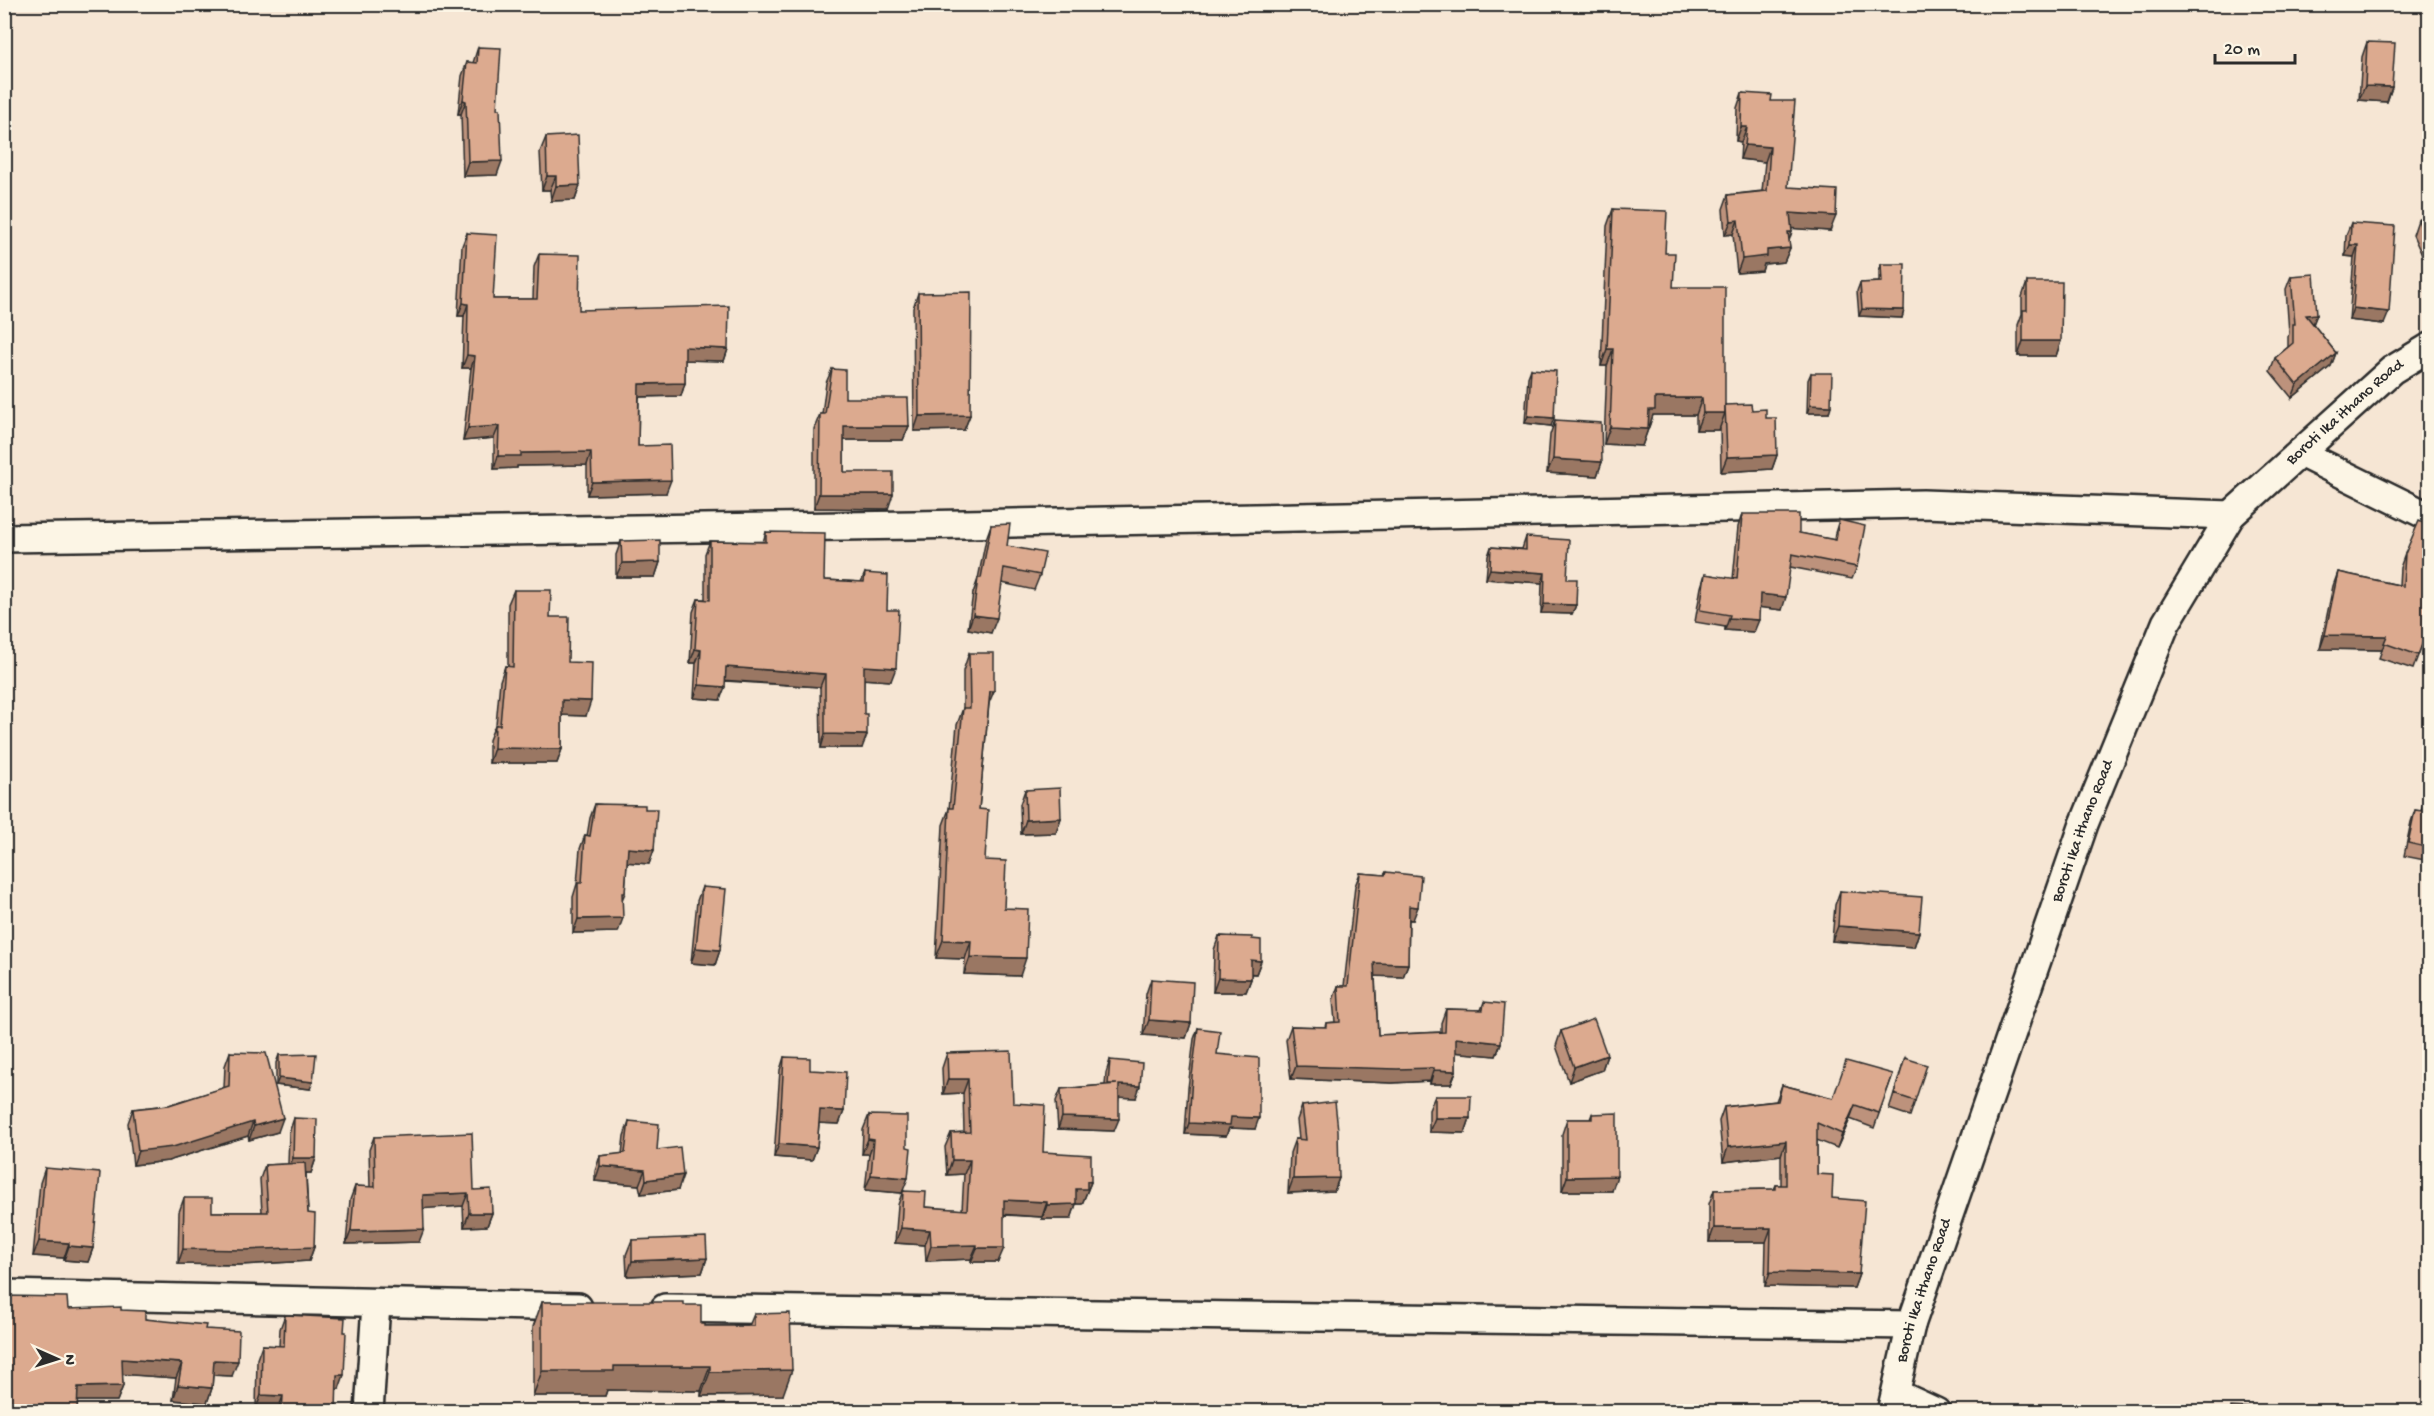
<svg xmlns="http://www.w3.org/2000/svg" width="2434" height="1416" viewBox="0 0 2434 1416" font-family="'Gochi Hand',sans-serif">
<style>
.lines{fill:none;stroke-linecap:round;stroke-linejoin:round}
.street-casing{stroke:#2b2b2b;stroke-width:32}
.street{stroke:#fcf5e5;stroke-width:27}
.wall{fill:#bd927b;stroke:#2b2b2b;stroke-width:1.5}
.shaded-wall{fill:#9a7764;stroke:#2b2b2b;stroke-width:1.5}
.building{fill:#dcaa8f;stroke:#2b2b2b;stroke-width:1.5}
.labels{text-anchor:middle;dominant-baseline:central;stroke-width:5;stroke-linejoin:round;paint-order:stroke}
.street-label{font-size:16px;fill:#2b2b2b;stroke:#fcf5e5}
</style>
<rect width="100%" height="100%" fill="#f6e6d4"/>
<filter id="ink" filterUnits="userSpaceOnUse"><feTurbulence type="fractalNoise" baseFrequency=".0167" numOctaves="2"/><feDisplacementMap in="SourceGraphic" scale="12" xChannelSelector="R" yChannelSelector="G"/><feConvolveMatrix kernelMatrix="1 2 1 2 8 2 1 2 1" color-interpolation-filters="sRGB"/></filter>
<g filter="url(#ink)">
<g class="lines">
<defs>
<g id="street">
<polyline points="2300,453 2430,517"/>
<polyline points="4,538 914,525 1923,504 2231,515"/>
<polyline points="4,1294 578,1307"/>
<polyline points="665,1308 1911,1325"/>
<polyline points="1897,1394 1936,1412"/>
<polyline points="369,1412 376,1304"/>
<path id="s1" d="M1891,1412l20,-87 173,-501 82,-201 65,-108 161,-145 38,-23"/>
</g>
</defs>
<use href="#street" class="street-casing"/>
<use href="#street" class="street"/>
</g>
<g class="wall">
<polygon points="2367,42 2392,87 2387,102 2359,100 2362,57"/>
<polygon points="478,47 497,109 497,175 463,176 461,114 458,114 462,76 467,62 473,63"/>
<polygon points="1742,93 1771,101 1788,187 1830,231 1792,228 1789,241 1790,248 1784,262 1764,264 1762,271 1737,273 1733,234 1725,235 1723,209 1728,195 1762,191 1765,162 1740,159 1741,142 1736,141 1737,108"/>
<polygon points="546,137 580,185 575,200 551,201 550,190 542,190 540,152"/>
<polygon points="1613,209 1665,253 1673,287 1725,405 1752,410 1766,418 1777,455 1772,469 1721,472 1720,428 1719,430 1696,430 1696,415 1653,415 1642,446 1604,444 1607,366 1601,366 1607,226"/>
<polygon points="2430,215 2430,252 2422,255 2413,235 2418,220"/>
<polygon points="2351,223 2384,324 2349,320 2354,257 2345,256 2346,235"/>
<polygon points="467,233 493,299 533,299 534,267 539,254 579,310 728,349 724,361 685,360 685,383 681,396 639,397 638,446 666,493 587,495 587,465 517,466 517,468 494,469 494,438 463,441 471,368 462,368 464,316 458,316 462,246"/>
<polygon points="1881,264 1904,310 1902,318 1859,316 1857,291 1860,283 1879,282 1879,272"/>
<polygon points="2291,276 2317,314 2313,324 2336,353 2331,366 2292,398 2270,371 2275,358 2288,347 2288,337 2289,333 2286,289"/>
<polygon points="2027,282 2061,341 2056,356 2018,356 2018,325 2022,314 2022,297"/>
<polygon points="918,293 970,415 964,430 914,431 913,308"/>
<polygon points="832,369 845,398 909,426 903,440 844,440 844,472 888,509 814,508 814,429 820,414 822,414 826,383"/>
<polygon points="1531,369 1551,426 1525,423 1528,377"/>
<polygon points="1811,373 1829,413 1807,413 1808,380"/>
<polygon points="1555,420 1602,462 1597,476 1547,473 1550,435"/>
<polygon points="1742,514 1799,533 1834,540 1835,533 1839,520 1857,567 1852,579 1790,567 1782,610 1759,607 1754,632 1725,630 1725,627 1695,622 1701,587 1705,574 1733,579 1738,527"/>
<polygon points="991,525 1007,546 1040,575 1034,590 1002,583 991,633 968,629 973,593 978,579 986,539"/>
<polygon points="766,532 824,580 861,582 865,573 887,610 891,681 864,679 862,748 821,748 820,687 725,681 720,700 694,698 696,663 690,663 693,612 698,599 705,599 705,554 710,541 763,542"/>
<polygon points="1526,537 1567,579 1576,605 1572,614 1541,613 1542,583 1486,579 1488,556 1491,547 1522,549"/>
<polygon points="621,541 660,562 655,577 616,577 616,555"/>
<polygon points="2405,554 2430,623 2413,669 2379,658 2382,650 2320,649 2333,586 2338,572 2399,585 2400,568"/>
<polygon points="514,590 550,617 568,662 586,716 562,715 562,749 557,763 489,763 489,740 495,725 496,725 500,681 505,666 508,666 508,604"/>
<polygon points="969,653 989,704 979,809 985,860 1004,908 1020,976 964,974 965,959 936,958 943,825 949,809 957,725 963,708 963,671"/>
<polygon points="2430,780 2430,861 2404,856 2411,822 2415,810 2421,811"/>
<polygon points="1025,790 1061,818 1056,833 1021,834 1020,804"/>
<polygon points="595,804 645,809 654,850 649,864 627,862 625,893 622,900 618,932 573,933 573,897 577,884 580,849 585,835 587,836 590,818"/>
<polygon points="1386,872 1413,920 1409,920 1408,964 1403,977 1375,976 1378,1035 1441,1032 1441,1023 1446,1009 1481,1010 1484,1002 1501,1043 1496,1056 1456,1052 1456,1071 1451,1084 1430,1084 1430,1081 1392,1083 1291,1079 1286,1040 1291,1026 1325,1027 1326,1023 1335,1022 1333,1000 1338,986 1344,986 1355,886 1360,873 1384,875"/>
<polygon points="702,887 720,950 715,965 691,963 697,901"/>
<polygon points="1840,891 1919,932 1914,947 1832,941 1835,905"/>
<polygon points="1219,936 1252,939 1261,961 1256,974 1251,974 1251,979 1246,992 1213,992 1214,950"/>
<polygon points="1151,979 1191,1023 1186,1038 1143,1035 1146,994"/>
<polygon points="1198,1028 1217,1054 1255,1129 1229,1128 1226,1136 1185,1134 1188,1088 1194,1039"/>
<polygon points="1561,1031 1607,1055 1602,1070 1569,1082 1556,1046"/>
<polygon points="230,1052 278,1132 249,1140 248,1136 168,1161 133,1165 128,1123 133,1109 169,1105 224,1088 225,1066"/>
<polygon points="947,1053 1013,1103 1043,1152 1091,1182 1082,1204 1076,1204 1071,1219 1042,1219 1042,1217 1004,1215 998,1262 971,1262 971,1259 926,1261 925,1245 895,1243 898,1205 902,1193 865,1190 869,1154 862,1154 863,1130 869,1115 904,1191 925,1207 962,1210 964,1174 947,1175 945,1147 951,1133 964,1132 963,1093 943,1094 942,1068"/>
<polygon points="279,1055 310,1089 276,1085 276,1063"/>
<polygon points="784,1057 810,1070 844,1111 839,1124 819,1123 817,1147 812,1160 774,1157 780,1070"/>
<polygon points="1905,1058 1915,1101 1910,1116 1889,1109"/>
<polygon points="1110,1060 1136,1098 1119,1097 1114,1131 1058,1129 1056,1101 1061,1089 1105,1085 1106,1073"/>
<polygon points="1893,1074 1874,1128 1850,1119 1837,1148 1817,1140 1817,1174 1832,1198 1859,1274 1854,1288 1765,1286 1766,1242 1709,1242 1709,1204 1714,1190 1774,1189 1776,1185 1781,1185 1781,1155 1723,1162 1719,1121 1724,1107 1776,1101 1782,1085 1833,1098"/>
<polygon points="1435,1096 1470,1118 1465,1133 1429,1132 1429,1110"/>
<polygon points="1302,1106 1339,1178 1334,1191 1288,1193 1290,1153 1295,1139 1299,1139 1297,1120"/>
<polygon points="1592,1114 1612,1191 1562,1191 1562,1134 1567,1119 1590,1119"/>
<polygon points="294,1118 316,1158 311,1173 306,1173 308,1213 314,1247 309,1261 239,1265 178,1264 179,1212 184,1198 212,1212 262,1212 260,1179 265,1165 288,1164 289,1133"/>
<polygon points="629,1121 657,1150 678,1190 641,1194 639,1185 595,1181 595,1171 600,1156 622,1154 624,1136"/>
<polygon points="374,1137 474,1190 492,1213 487,1226 464,1227 463,1206 423,1208 419,1242 346,1244 350,1200 355,1186 370,1187 369,1150"/>
<polygon points="45,1168 93,1248 88,1262 64,1260 64,1258 33,1256 40,1183"/>
<polygon points="632,1240 707,1258 702,1273 627,1276 626,1255"/>
<polygon points="542,1302 684,1305 701,1324 705,1326 749,1326 754,1314 783,1395 701,1396 701,1391 607,1390 605,1396 533,1396 533,1327"/>
<polygon points="68,1309 121,1310 145,1319 205,1329 232,1376 213,1375 212,1388 207,1403 173,1400 176,1378 122,1374 123,1386 117,1401 77,1401"/>
<polygon points="285,1315 339,1389 336,1389 336,1412 278,1412 278,1410 256,1409 257,1359 262,1345 279,1346 280,1329"/>
</g>
<g class="shaded-wall">
<polygon points="2365,86 2392,87 2387,102 2359,100"/>
<polygon points="463,100 466,101 461,114 458,114"/>
<polygon points="1741,127 1747,127 1741,142 1736,141"/>
<polygon points="1745,145 1770,147 1765,162 1740,159"/>
<polygon points="502,161 497,175 463,176 468,162"/>
<polygon points="547,176 556,176 550,190 542,190"/>
<polygon points="580,185 575,200 551,201 556,186"/>
<polygon points="1790,213 1836,216 1830,231 1785,228"/>
<polygon points="1738,220 1733,234 1725,235 1731,221"/>
<polygon points="1788,232 1792,232 1787,246"/>
<polygon points="2430,240 2430,252 2422,255 2427,241"/>
<polygon points="2350,245 2358,245 2354,257 2345,256"/>
<polygon points="1790,248 1784,262 1764,264 1762,271 1737,273 1742,259 1767,250"/>
<polygon points="463,303 468,304 464,316 458,316"/>
<polygon points="2353,308 2389,312 2384,324 2349,320"/>
<polygon points="1862,309 1904,310 1902,318 1859,316"/>
<polygon points="2317,314 2312,327 2306,315"/>
<polygon points="2023,341 2061,341 2056,356 2018,356"/>
<polygon points="685,347 728,349 724,361 680,360"/>
<polygon points="1607,349 1613,349 1607,366 1601,366"/>
<polygon points="2336,353 2331,366 2292,398 2297,385"/>
<polygon points="467,355 475,356 471,368 462,368"/>
<polygon points="685,383 681,396 635,397 639,384"/>
<polygon points="1655,398 1702,398 1696,415 1653,415 1649,427 1643,427 1649,410"/>
<polygon points="1810,405 1831,406 1829,413 1807,413"/>
<polygon points="1703,413 1725,413 1719,430 1696,430"/>
<polygon points="970,415 964,430 914,431 919,416"/>
<polygon points="1528,416 1554,418 1551,426 1525,423"/>
<polygon points="499,426 494,438 463,441 468,428"/>
<polygon points="844,426 909,426 903,440 839,440"/>
<polygon points="1610,427 1648,429 1642,446 1604,444"/>
<polygon points="591,452 587,465 517,466 517,468 494,469 498,456 521,453"/>
<polygon points="1777,455 1772,469 1721,472 1727,457"/>
<polygon points="1553,459 1602,462 1597,476 1547,473"/>
<polygon points="671,480 666,493 587,495 592,482"/>
<polygon points="819,494 893,494 888,509 814,508"/>
<polygon points="660,562 655,577 616,577 622,563"/>
<polygon points="1490,569 1545,573 1542,583 1486,579"/>
<polygon points="1760,594 1786,597 1782,610 1756,607"/>
<polygon points="1544,604 1576,605 1572,614 1541,613"/>
<polygon points="973,615 997,618 991,633 968,629"/>
<polygon points="1729,618 1759,620 1754,632 1725,630"/>
<polygon points="2325,635 2387,636 2382,650 2320,649"/>
<polygon points="695,649 701,650 696,663 690,663"/>
<polygon points="864,666 896,668 891,681 860,679"/>
<polygon points="726,667 825,674 820,687 721,680"/>
<polygon points="699,685 725,687 720,700 694,698"/>
<polygon points="990,691 994,691 987,708"/>
<polygon points="562,700 591,701 586,716 557,715"/>
<polygon points="825,734 867,735 862,748 821,748"/>
<polygon points="494,748 562,749 557,763 489,763"/>
<polygon points="1061,818 1056,833 1021,834 1026,820"/>
<polygon points="628,848 654,850 649,864 623,862"/>
<polygon points="1409,906 1418,907 1413,920 1404,919"/>
<polygon points="623,918 618,932 573,933 578,919"/>
<polygon points="1838,926 1919,932 1914,947 1832,941"/>
<polygon points="943,940 971,941 965,959 936,958"/>
<polygon points="696,948 720,950 715,965 691,963"/>
<polygon points="970,957 1026,958 1020,976 964,974"/>
<polygon points="1251,960 1261,961 1256,974 1247,973"/>
<polygon points="1374,963 1408,964 1403,977 1369,976"/>
<polygon points="1218,978 1251,979 1246,992 1213,992"/>
<polygon points="1149,1020 1191,1023 1186,1038 1143,1035"/>
<polygon points="1456,1038 1501,1043 1496,1056 1451,1052"/>
<polygon points="1607,1055 1602,1070 1569,1082 1574,1067"/>
<polygon points="1296,1066 1434,1068 1430,1081 1392,1083 1291,1079"/>
<polygon points="1434,1070 1456,1071 1451,1084 1430,1084"/>
<polygon points="279,1078 313,1082 310,1089 276,1085"/>
<polygon points="948,1079 968,1079 963,1093 943,1094"/>
<polygon points="1119,1085 1140,1086 1136,1098 1114,1097"/>
<polygon points="1855,1105 1850,1119 1837,1148 1842,1134"/>
<polygon points="820,1110 844,1111 839,1124 815,1123"/>
<polygon points="1062,1117 1119,1119 1114,1131 1058,1129"/>
<polygon points="1231,1117 1259,1118 1255,1129 1229,1128 1226,1136 1185,1134 1189,1123"/>
<polygon points="283,1118 278,1132 249,1140 254,1126"/>
<polygon points="1435,1118 1470,1118 1465,1133 1429,1132"/>
<polygon points="253,1122 248,1136 168,1161 133,1165 138,1151"/>
<polygon points="868,1139 874,1140 869,1154 862,1154"/>
<polygon points="1786,1141 1781,1155 1723,1162 1728,1147"/>
<polygon points="779,1144 817,1147 812,1160 774,1157"/>
<polygon points="293,1158 316,1158 311,1173 287,1173"/>
<polygon points="952,1160 970,1160 964,1174 947,1175"/>
<polygon points="600,1166 645,1170 639,1185 595,1181"/>
<polygon points="683,1175 678,1190 641,1194 646,1180"/>
<polygon points="871,1175 908,1178 902,1193 865,1190"/>
<polygon points="1617,1176 1612,1191 1562,1191 1567,1177"/>
<polygon points="1339,1178 1334,1191 1288,1193 1293,1179"/>
<polygon points="1087,1181 1091,1182 1082,1204 1071,1204 1076,1189"/>
<polygon points="468,1193 463,1206 418,1209 423,1195"/>
<polygon points="1004,1200 1047,1202 1042,1217 999,1214"/>
<polygon points="1076,1204 1071,1219 1042,1219 1047,1205"/>
<polygon points="469,1213 492,1213 487,1226 464,1227"/>
<polygon points="901,1228 930,1230 925,1245 895,1243"/>
<polygon points="1714,1228 1771,1228 1766,1242 1709,1242"/>
<polygon points="424,1229 419,1242 346,1244 351,1231"/>
<polygon points="39,1241 69,1243 64,1258 33,1256"/>
<polygon points="977,1245 971,1259 926,1261 931,1246"/>
<polygon points="69,1246 93,1248 88,1262 64,1260"/>
<polygon points="314,1247 309,1261 239,1265 178,1264 183,1249"/>
<polygon points="977,1248 1004,1248 998,1262 971,1262"/>
<polygon points="707,1258 702,1273 627,1276 632,1261"/>
<polygon points="1770,1272 1859,1274 1854,1288 1765,1286"/>
<polygon points="122,1359 182,1363 176,1378 117,1374"/>
<polygon points="214,1360 238,1361 232,1376 208,1375"/>
<polygon points="614,1366 710,1366 701,1391 607,1390 605,1396 533,1396 542,1371"/>
<polygon points="792,1370 783,1395 701,1396 710,1372"/>
<polygon points="337,1375 344,1375 339,1389 332,1389"/>
<polygon points="178,1385 212,1388 207,1403 173,1400"/>
<polygon points="123,1386 117,1401 72,1401 78,1387"/>
<polygon points="261,1395 283,1396 278,1410 256,1409"/>
</g>
<g class="building">
<polygon points="2367,42 2395,43 2392,87 2365,86"/>
<polygon points="478,47 501,48 497,109 500,109 502,161 468,162 466,101 463,100 467,62 477,63"/>
<polygon points="1742,93 1772,95 1771,101 1795,101 1788,187 1837,190 1836,216 1790,213 1792,232 1788,232 1790,248 1767,250 1767,256 1742,259 1738,220 1731,221 1728,195 1767,191 1770,147 1745,145 1747,127 1741,127"/>
<polygon points="578,135 580,185 556,186 556,176 547,176 546,137"/>
<polygon points="1613,209 1667,211 1665,253 1675,253 1673,287 1725,287 1725,413 1703,413 1702,398 1655,398 1655,410 1649,410 1648,429 1610,427 1613,349 1607,349"/>
<polygon points="2430,215 2430,240 2427,241 2418,220"/>
<polygon points="2351,223 2395,226 2389,312 2353,308 2358,245 2350,245"/>
<polygon points="467,233 497,235 493,299 537,299 539,254 580,255 579,310 729,306 728,349 685,347 685,383 639,384 638,446 670,445 671,480 592,482 591,452 521,453 521,456 498,456 499,426 468,428 475,356 467,355 468,304 463,303"/>
<polygon points="1881,264 1905,264 1904,310 1862,309 1860,283 1882,282"/>
<polygon points="2314,274 2317,314 2306,315 2336,353 2297,385 2275,358 2293,343 2293,324 2295,324 2291,276"/>
<polygon points="2027,282 2062,282 2061,341 2023,341 2023,310 2027,310"/>
<polygon points="971,292 970,415 919,416 918,293"/>
<polygon points="832,369 845,370 845,398 908,398 909,426 844,426 844,472 893,472 893,494 819,494 820,414 825,414"/>
<polygon points="1531,369 1556,371 1554,418 1528,416"/>
<polygon points="1811,373 1832,373 1831,406 1810,405"/>
<polygon points="1751,404 1752,410 1766,409 1766,418 1776,418 1777,455 1727,457 1725,405"/>
<polygon points="1555,420 1601,423 1602,462 1553,459"/>
<polygon points="1742,514 1799,514 1799,533 1836,540 1839,520 1865,526 1857,567 1792,554 1786,597 1760,594 1759,620 1729,618 1730,615 1700,610 1705,574 1737,579"/>
<polygon points="2419,521 2430,526 2430,623 2418,655 2384,643 2387,636 2325,635 2338,572 2403,586 2405,554"/>
<polygon points="1010,524 1007,546 1045,553 1040,575 1004,568 997,618 973,615 978,578 981,578 991,525"/>
<polygon points="766,532 825,533 824,580 864,582 865,573 888,575 887,610 899,610 896,668 864,666 864,714 867,714 867,735 825,734 825,674 726,667 725,687 699,685 701,650 695,649 698,599 710,600 710,541 766,542"/>
<polygon points="1526,537 1569,540 1567,579 1577,579 1576,605 1544,604 1545,573 1490,569 1491,547 1526,550"/>
<polygon points="660,540 660,562 622,563 621,541"/>
<polygon points="514,590 551,590 550,617 569,617 568,662 592,663 591,701 562,700 562,749 494,748 495,725 500,725 505,666 513,667"/>
<polygon points="969,653 994,653 994,691 990,691 979,809 988,810 985,860 1006,861 1004,908 1028,909 1026,958 970,957 971,941 943,940 949,808 953,808 963,708 970,708"/>
<polygon points="2430,784 2430,848 2408,843 2415,810 2422,811"/>
<polygon points="1060,788 1061,818 1026,820 1025,790"/>
<polygon points="595,804 645,805 645,809 657,809 654,850 628,848 625,893 622,893 623,918 578,919 578,883 582,883 585,835 590,836"/>
<polygon points="1386,872 1421,876 1418,907 1409,906 1408,964 1374,963 1378,1035 1445,1032 1446,1009 1483,1010 1484,1002 1504,1004 1501,1043 1456,1038 1456,1071 1434,1070 1434,1068 1397,1069 1296,1066 1291,1026 1326,1027 1326,1023 1340,1022 1338,986 1348,986 1360,873 1385,875"/>
<polygon points="702,887 726,889 720,950 696,948"/>
<polygon points="1840,891 1922,897 1919,932 1838,926"/>
<polygon points="1219,936 1252,937 1252,939 1261,940 1261,961 1251,960 1251,979 1218,978"/>
<polygon points="1151,979 1193,982 1191,1023 1149,1020"/>
<polygon points="1594,1019 1607,1055 1574,1067 1561,1031"/>
<polygon points="1198,1028 1220,1031 1217,1054 1259,1058 1259,1118 1231,1117 1230,1125 1189,1123 1192,1076"/>
<polygon points="1011,1051 1013,1103 1045,1105 1043,1152 1091,1155 1091,1182 1087,1181 1087,1189 1076,1189 1076,1204 1047,1205 1047,1202 1004,1200 1004,1248 977,1248 977,1245 931,1246 930,1230 901,1228 903,1191 926,1192 925,1207 967,1210 970,1160 952,1160 951,1133 970,1132 968,1079 948,1079 947,1053"/>
<polygon points="230,1052 266,1053 283,1118 254,1126 253,1122 173,1147 138,1151 133,1109 169,1105 229,1086"/>
<polygon points="316,1054 313,1082 279,1078 279,1055"/>
<polygon points="784,1057 810,1058 810,1070 846,1072 844,1111 820,1110 817,1147 779,1144"/>
<polygon points="1905,1058 1927,1065 1915,1101 1894,1094"/>
<polygon points="1110,1060 1142,1063 1140,1086 1119,1085 1119,1119 1062,1117 1061,1089 1117,1084 1108,1084"/>
<polygon points="1846,1061 1893,1074 1879,1113 1855,1105 1842,1134 1817,1123 1817,1174 1833,1175 1832,1198 1865,1201 1859,1274 1770,1272 1771,1228 1714,1228 1714,1190 1776,1189 1776,1185 1786,1185 1786,1141 1728,1147 1724,1107 1778,1101 1782,1085 1833,1098"/>
<polygon points="1435,1096 1471,1096 1470,1118 1435,1118"/>
<polygon points="1335,1102 1338,1130 1339,1178 1293,1179 1295,1139 1306,1140 1302,1106"/>
<polygon points="1617,1113 1617,1176 1567,1177 1567,1119 1592,1119 1592,1114"/>
<polygon points="869,1115 907,1116 907,1147 911,1148 908,1178 871,1175 874,1140 868,1139"/>
<polygon points="294,1118 317,1119 316,1158 293,1158"/>
<polygon points="629,1121 659,1124 657,1150 680,1147 683,1175 646,1180 645,1170 600,1166 600,1156 625,1153"/>
<polygon points="472,1133 474,1190 491,1189 492,1213 469,1213 468,1193 423,1195 424,1229 351,1231 355,1186 375,1187 374,1137"/>
<polygon points="305,1163 308,1213 315,1214 314,1247 244,1250 183,1249 184,1198 212,1198 212,1212 268,1212 265,1165"/>
<polygon points="45,1168 100,1173 93,1248 69,1246 69,1243 39,1241"/>
<polygon points="706,1237 707,1258 632,1261 632,1240"/>
<polygon points="4,1296 67,1297 68,1309 121,1307 121,1310 145,1311 145,1319 206,1325 205,1329 239,1331 238,1361 214,1360 212,1388 178,1385 182,1363 122,1359 123,1386 78,1387 77,1412 4,1412"/>
<polygon points="542,1302 684,1302 684,1305 701,1305 701,1324 705,1324 705,1326 754,1326 754,1314 790,1313 792,1370 710,1372 710,1366 614,1366 614,1371 542,1371"/>
<polygon points="285,1315 345,1318 344,1332 346,1332 344,1375 337,1375 336,1412 282,1412 283,1396 261,1395 262,1345 284,1346"/>
<polygon points="2231,1407 2271,1409 2271,1412 2231,1412"/>
</g>
</g>
<g class="labels">
<g class="street-label">
<text stroke="none"><textPath href="#s1" startOffset="1116">Boroti Ika ithano Road</textPath></text>
<text stroke="none"><textPath href="#s1" startOffset="612">Boroti Ika ithano Road</textPath></text>
<text stroke="none"><textPath href="#s1" startOffset="126">Boroti Ika ithano Road</textPath></text>
</g>
</g>
<rect width="2434" height="1416" fill="none" stroke="#fcf5e5" stroke-width="24"/>
<rect x="12" y="12" width="2410" height="1392" fill="none" stroke="#2b2b2b" stroke-width="2" filter="url(#ink)"/>
<g transform="translate(57 1359) rotate(93)" stroke="#fcf5e5" stroke-width="4.5" paint-order="stroke">
<path d="M0-4.5L10 22L0 15L-10 22Z" fill="#2b2b2b"/>
<text y="-9" font-size="16" font-weight="bold" text-anchor="middle" fill="#2b2b2b">N</text>
</g>
<path d="M2215 54v9h80v-9" fill="none" stroke="#2b2b2b" stroke-width="3"/>
<text x="2224" y="54" font-size="18" fill="#2b2b2b" stroke="#fcf5e5" stroke-width="4.5" paint-order="stroke">20 m</text>
</svg>
